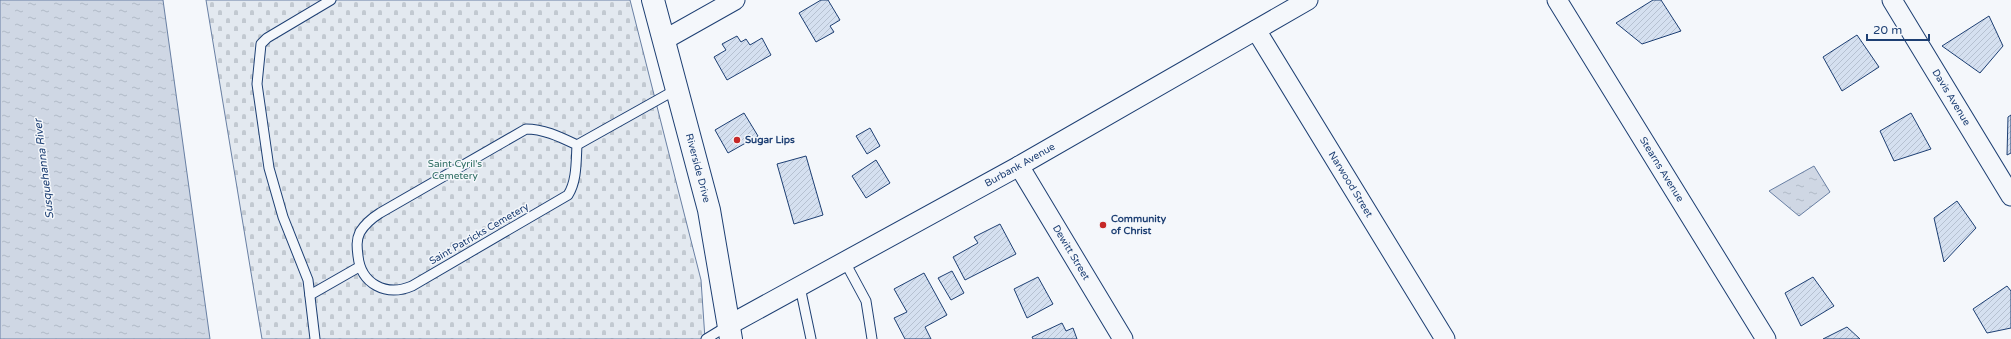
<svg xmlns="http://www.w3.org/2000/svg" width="2011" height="339" viewBox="0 0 2011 339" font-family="'Varela Round',sans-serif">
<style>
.cemetery{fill:url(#cemetery-stones);stroke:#687fa3}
.water{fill:url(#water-ripples);stroke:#687fa3}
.building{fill:url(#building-hatch);stroke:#1d3f73}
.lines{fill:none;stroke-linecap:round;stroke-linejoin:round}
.service-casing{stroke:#1d3f73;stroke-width:11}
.minor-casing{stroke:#1d3f73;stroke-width:21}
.primary-casing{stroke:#1d3f73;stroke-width:24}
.service{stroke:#f4f7fb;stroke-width:9}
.minor{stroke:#f4f7fb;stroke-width:19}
.primary{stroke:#f4f7fb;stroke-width:22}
.poi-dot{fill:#c62828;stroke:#f4f7fb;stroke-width:1.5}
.labels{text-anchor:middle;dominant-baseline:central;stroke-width:3;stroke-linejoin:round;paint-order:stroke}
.street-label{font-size:10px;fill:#1d3f73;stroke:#f4f7fb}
.poi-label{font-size:10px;font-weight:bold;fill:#1d3f73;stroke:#f4f7fb;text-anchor:start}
.park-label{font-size:10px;fill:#2c6c60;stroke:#f4f7fb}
.water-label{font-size:11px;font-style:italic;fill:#1d3f73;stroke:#f4f7fb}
</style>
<defs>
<pattern id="cemetery-stones" width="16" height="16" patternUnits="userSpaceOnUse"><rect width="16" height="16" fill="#e3e9f0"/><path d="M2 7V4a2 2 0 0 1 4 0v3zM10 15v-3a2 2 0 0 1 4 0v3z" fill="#c2c9d1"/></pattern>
<pattern id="water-ripples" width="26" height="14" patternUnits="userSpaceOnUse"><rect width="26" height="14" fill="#cfd7e4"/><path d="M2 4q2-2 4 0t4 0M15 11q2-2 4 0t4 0" fill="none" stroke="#b1bac7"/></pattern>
<pattern id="building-hatch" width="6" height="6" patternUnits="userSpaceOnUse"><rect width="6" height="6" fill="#d5e0f0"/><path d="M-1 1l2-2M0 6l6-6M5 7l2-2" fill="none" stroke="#b6c1d1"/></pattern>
</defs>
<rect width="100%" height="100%" fill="#f4f7fb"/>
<polygon class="cemetery" points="206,0 630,0 701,280 705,339 262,339"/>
<g class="water">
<polygon points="0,0 163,0 210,339 0,339"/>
<polygon points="1814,166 1830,192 1799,216 1769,191"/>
</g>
<g class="building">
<polygon points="821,0 828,0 840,20 830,26 834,32 816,42 799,13"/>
<polygon points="1653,0 1661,0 1681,31 1642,44 1616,23"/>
<polygon points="1989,16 2003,46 1980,73 1942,46"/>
<polygon points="1857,35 1879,67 1842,91 1823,57"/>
<polygon points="737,36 741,42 746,39 750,45 762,38 771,55 727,80 714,57 726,50 722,44"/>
<polygon points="744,113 758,136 728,153 715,130"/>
<polygon points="1911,113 1931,149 1894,161 1880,131"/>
<polygon points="2011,115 2011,153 2007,155 2008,117"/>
<polygon points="870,128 880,146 867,154 856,136"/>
<polygon points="806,156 823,215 794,224 777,164"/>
<polygon points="876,160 890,183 866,198 852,176"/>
<polygon points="1957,201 1976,228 1944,262 1934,218"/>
<polygon points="1000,224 1016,254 965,280 953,257 978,243 974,237"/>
<polygon points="952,271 964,293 951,300 938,278"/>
<polygon points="924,273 947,315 925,327 931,339 905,339 894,318 907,312 894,289"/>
<polygon points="1038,277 1053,304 1027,318 1014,289"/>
<polygon points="1813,277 1834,306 1801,326 1785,293"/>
<polygon points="2007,286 2011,291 2011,328 1987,333 1973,309"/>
<polygon points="1062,323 1066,331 1073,328 1077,339 1033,339 1032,337"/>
<polygon points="1847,327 1860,339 1823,339"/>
</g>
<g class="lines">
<defs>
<g id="service">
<path d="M526,129c18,0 34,8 51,16 -1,16 0,36 -9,50l-156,91c-26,11 -51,-2 -54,-30 -1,-8 -2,-16 2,-24 5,-8 12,-14 20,-19z"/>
<polyline points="577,145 677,89"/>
<polyline points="845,262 866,301 872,339"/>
<polyline points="800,287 811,339"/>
<polyline points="310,295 359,267"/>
<polyline points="315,339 308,280 283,217 269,168 257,84 261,44 267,38 331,0"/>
<polyline points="706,339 729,325"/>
</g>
<g id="minor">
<path id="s1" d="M1557,0l209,339"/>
<path id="s2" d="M1892,0l119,196"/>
<path id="s3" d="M1256,30l189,309"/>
<polyline points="664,40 735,0"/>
<path id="s4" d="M1019,166l104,173"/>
<path id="s5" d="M729,325l290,-159 289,-166"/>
</g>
<g id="primary">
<path id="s6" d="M653,0l56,210 22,129"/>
</g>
</defs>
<use href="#service" class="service-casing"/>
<use href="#minor" class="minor-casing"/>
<use href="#primary" class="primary-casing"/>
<use href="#service" class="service"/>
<use href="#minor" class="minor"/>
<use href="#primary" class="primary"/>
</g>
<g class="poi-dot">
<circle cx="737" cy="140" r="4"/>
<circle cx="1103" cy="225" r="4"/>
</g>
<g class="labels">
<g class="street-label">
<text stroke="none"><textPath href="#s2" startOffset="114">Davis Avenue</textPath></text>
<text stroke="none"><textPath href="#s5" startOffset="332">Burbank Avenue</textPath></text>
<text stroke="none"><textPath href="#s6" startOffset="174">Riverside Drive</textPath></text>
<text stroke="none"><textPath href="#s1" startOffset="199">Stearns Avenue</textPath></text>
<text stroke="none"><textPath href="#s3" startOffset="181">Narwood Street</textPath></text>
<text transform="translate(479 234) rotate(-30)">Saint Patricks Cemetery</text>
<text stroke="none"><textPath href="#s4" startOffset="101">Dewitt Street</textPath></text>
</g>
<g class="poi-label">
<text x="745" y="140">Sugar Lips</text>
<text x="1111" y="219">Community<tspan x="1111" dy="12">of Christ</tspan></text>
</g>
<g class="park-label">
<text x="455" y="164">Saint Cyril's<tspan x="455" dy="12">Cemetery</tspan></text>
</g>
<g class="water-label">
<text transform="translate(44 169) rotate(-97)">Susquehanna River</text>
</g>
</g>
<path d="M1867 34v6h62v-6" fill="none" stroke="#1d3f73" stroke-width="2"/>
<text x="1873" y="34" font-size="12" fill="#1d3f73" stroke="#f4f7fb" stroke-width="3" paint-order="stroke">20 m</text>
</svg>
